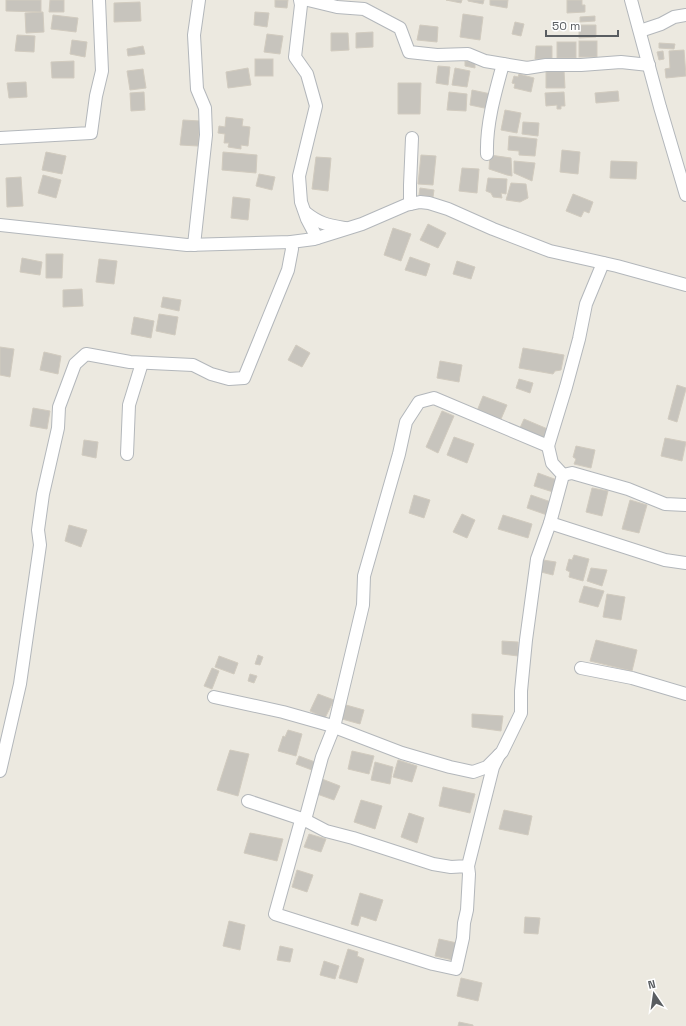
<svg xmlns="http://www.w3.org/2000/svg" width="686" height="1026" viewBox="0 0 686 1026" font-family="'Space Grotesk',sans-serif">
<style>
.building{fill:#c7c4bd;stroke:#d1cbbf}
.lines{fill:none;stroke-linecap:round;stroke-linejoin:round}
.street-casing{stroke:#b3b7bb;stroke-width:14}
.street{stroke:#fff;stroke-width:12}
</style>
<rect width="100%" height="100%" fill="#ece9e0"/>
<g class="building">
<polygon points="6,0 41,0 41,12 6,11"/>
<polygon points="50,0 64,0 64,12 49,12"/>
<polygon points="275,0 288,0 287,8 275,7"/>
<polygon points="446,0 462,0 461,3"/>
<polygon points="468,0 484,0 483,4 468,1"/>
<polygon points="490,0 508,0 507,8 490,5"/>
<polygon points="567,0 582,0 582,5 585,5 585,12 567,13"/>
<polygon points="140,2 141,21 114,22 114,3"/>
<polygon points="43,12 44,32 26,33 25,13"/>
<polygon points="255,12 269,13 267,27 254,25"/>
<polygon points="463,14 483,17 480,40 460,37"/>
<polygon points="53,15 78,18 76,32 51,29"/>
<polygon points="595,16 595,21 580,22 580,17"/>
<polygon points="515,22 524,24 521,36 512,34"/>
<polygon points="420,25 438,27 437,42 417,40"/>
<polygon points="579,25 596,25 596,37 579,38"/>
<polygon points="373,32 373,47 356,48 356,33"/>
<polygon points="331,33 348,33 349,50 331,51"/>
<polygon points="267,34 283,36 280,54 264,52"/>
<polygon points="17,35 35,36 34,52 15,51"/>
<polygon points="72,40 87,42 85,57 70,54"/>
<rect x="579" y="41" width="18" height="16"/>
<rect x="557" y="42" width="19" height="16"/>
<polygon points="659,43 675,44 674,49 659,48"/>
<polygon points="143,46 145,54 128,56 127,49"/>
<polygon points="536,46 552,46 552,59 535,59"/>
<polygon points="684,50 686,76 666,78 665,69 670,68 669,51"/>
<polygon points="663,51 664,59 659,60 657,52"/>
<rect x="255" y="59" width="18" height="17"/>
<polygon points="74,61 74,78 52,78 51,62"/>
<polygon points="465,61 475,63 475,68 465,66"/>
<polygon points="438,66 450,67 448,85 436,83"/>
<polygon points="248,68 251,85 228,88 226,72"/>
<polygon points="455,68 470,71 467,87 452,85"/>
<polygon points="143,69 146,88 130,90 127,71"/>
<polygon points="564,70 565,88 546,88 546,71"/>
<polygon points="519,74 534,78 531,92 514,88 515,84 512,83 514,76 518,77"/>
<polygon points="26,82 27,97 9,98 7,83"/>
<polygon points="398,83 421,83 420,114 398,114"/>
<polygon points="472,90 491,94 489,109 470,105"/>
<polygon points="618,91 619,101 596,103 595,93"/>
<polygon points="144,92 145,110 131,111 130,93"/>
<polygon points="449,92 467,94 466,111 447,110"/>
<polygon points="564,92 565,106 561,106 561,109 557,109 557,105 546,106 545,93"/>
<polygon points="505,110 521,113 517,133 501,130"/>
<polygon points="226,117 243,119 242,126 250,127 248,146 241,145 241,149 228,147 229,143 224,143 225,134 218,133 219,126 225,127"/>
<polygon points="183,120 200,121 198,146 180,145"/>
<polygon points="523,122 539,123 538,136 522,134"/>
<polygon points="509,136 537,139 535,156 519,155 519,151 508,150"/>
<polygon points="562,150 580,152 578,174 560,172"/>
<polygon points="46,152 66,156 62,174 42,170"/>
<polygon points="223,152 257,155 256,173 222,170"/>
<polygon points="421,155 436,156 433,185 418,184"/>
<polygon points="490,155 511,158 512,176 507,175 489,169"/>
<polygon points="316,157 331,158 328,191 312,189"/>
<polygon points="514,161 535,163 532,181 514,173"/>
<polygon points="611,161 637,162 636,179 610,178"/>
<polygon points="462,168 479,169 477,193 459,191"/>
<polygon points="259,174 275,177 272,190 256,186"/>
<polygon points="43,175 61,180 56,198 38,193"/>
<polygon points="21,177 23,206 7,207 6,178"/>
<polygon points="488,178 507,179 506,194 501,193 502,198 493,197 491,193 486,191"/>
<polygon points="511,183 526,184 528,198 520,202 506,200"/>
<polygon points="420,188 434,190 433,197 419,195"/>
<polygon points="573,194 593,202 589,213 584,211 581,217 566,211"/>
<polygon points="233,197 250,199 248,220 231,218"/>
<polygon points="428,224 446,233 438,248 420,240"/>
<polygon points="393,228 411,234 401,261 384,255"/>
<polygon points="46,254 63,254 62,278 46,278"/>
<polygon points="410,257 430,264 426,276 405,270"/>
<polygon points="22,258 42,262 40,275 20,272"/>
<polygon points="99,259 117,261 114,284 96,282"/>
<polygon points="457,261 475,267 471,279 453,274"/>
<polygon points="82,289 83,306 63,307 63,290"/>
<polygon points="163,297 181,300 179,311 161,307"/>
<polygon points="159,314 178,317 175,335 156,331"/>
<polygon points="134,317 154,321 151,338 131,334"/>
<polygon points="296,345 310,353 302,367 288,360"/>
<polygon points="0,347 14,349 10,377 0,375"/>
<polygon points="523,348 564,355 561,370 555,371 553,374 519,368"/>
<polygon points="44,352 61,356 58,374 40,370"/>
<polygon points="440,361 462,365 459,382 437,378"/>
<polygon points="519,379 533,383 530,393 516,388"/>
<polygon points="677,385 686,388 686,389 677,422 668,419"/>
<polygon points="483,396 507,405 501,419 492,419 477,411"/>
<polygon points="33,408 50,411 47,429 30,426"/>
<polygon points="442,411 454,416 438,453 426,447"/>
<polygon points="524,419 550,430 546,439 520,428"/>
<polygon points="454,437 474,444 467,463 447,455"/>
<polygon points="665,438 686,442 682,461 661,456"/>
<polygon points="84,440 98,442 96,458 82,455"/>
<polygon points="576,446 595,450 591,468 574,464 576,459 573,457"/>
<polygon points="538,473 557,480 553,492 534,486"/>
<polygon points="592,488 608,491 602,516 586,512"/>
<polygon points="414,495 430,500 424,518 409,513"/>
<polygon points="531,495 551,502 547,515 527,508"/>
<polygon points="630,500 647,505 639,533 622,529"/>
<polygon points="462,514 475,520 467,538 453,532"/>
<polygon points="503,515 532,524 528,538 498,529"/>
<polygon points="69,525 87,530 81,547 65,541"/>
<polygon points="574,555 589,559 583,581 569,577 570,572 566,570 569,559 572,560"/>
<polygon points="543,560 556,562 553,575 541,572"/>
<polygon points="591,568 607,570 602,586 587,581"/>
<polygon points="584,586 604,591 598,607 579,602"/>
<polygon points="607,594 625,597 621,620 603,617"/>
<polygon points="596,640 637,650 632,671 590,661"/>
<polygon points="502,641 518,642 518,656 502,654"/>
<polygon points="258,655 263,657 260,665 255,664"/>
<polygon points="219,656 238,663 234,674 215,667"/>
<polygon points="212,668 219,671 212,689 204,686"/>
<polygon points="250,674 257,676 254,683 248,681"/>
<polygon points="318,694 334,700 325,718 310,711"/>
<polygon points="346,705 364,710 360,724 342,719"/>
<polygon points="472,714 503,716 501,731 472,727"/>
<polygon points="288,730 302,734 296,756 278,751 283,736 285,737"/>
<polygon points="230,750 249,754 238,796 217,790"/>
<polygon points="352,751 374,756 369,774 348,769"/>
<polygon points="299,756 315,762 312,770 296,764"/>
<polygon points="398,760 417,766 412,782 393,777"/>
<polygon points="375,762 393,767 390,784 371,780"/>
<polygon points="322,779 340,786 334,800 317,794"/>
<polygon points="443,787 475,794 470,813 439,806"/>
<polygon points="361,800 382,806 375,829 354,822"/>
<polygon points="504,810 532,816 528,835 499,829"/>
<polygon points="409,813 424,818 417,843 401,837"/>
<polygon points="250,833 283,839 277,861 244,853"/>
<polygon points="309,834 326,839 321,852 304,847"/>
<polygon points="297,870 313,875 307,892 292,887"/>
<polygon points="360,893 383,900 376,921 361,916 358,926 351,924"/>
<polygon points="525,917 540,918 538,934 524,933"/>
<polygon points="229,921 245,925 240,950 223,946"/>
<polygon points="439,939 457,943 453,960 435,956"/>
<polygon points="280,946 293,949 290,962 277,960"/>
<polygon points="348,949 358,952 357,956 364,959 357,983 339,978"/>
<polygon points="324,961 339,966 335,979 320,975"/>
<polygon points="461,978 482,983 478,1001 457,996"/>
<polygon points="459,1022 473,1025 473,1026 458,1026"/>
</g>
<g class="lines">
<defs>
<g id="street">
<polyline points="300,0 301,5 295,57 307,74 316,106 299,176 301,202 307,219 317,238"/>
<path d="M308,0l29,7 27,2 36,19 9,24 28,3 31,-1 17,7 18,3c-8,29 -17,60 -16,90"/>
<polyline points="631,0 660,107 686,195"/>
<polyline points="640,31 661,24 674,17 686,15"/>
<polyline points="503,64 527,68 546,65 581,65 621,62 649,65"/>
<polyline points="0,138 91,133 96,96 102,71 99,0"/>
<polyline points="410,204 410,185 412,138"/>
<path d="M306,213c14,11 22,12 39,15"/>
<polyline points="0,225 187,245 291,242 314,239 362,224 406,205 420,202 429,203 448,209 493,229 550,251 617,266 686,285"/>
<polyline points="194,245 206,135 205,108 197,89 194,35 199,0"/>
<polyline points="127,454 129,405 142,363"/>
<polyline points="563,475 572,473 628,489 665,504 686,505"/>
<polyline points="550,523 665,560 686,563"/>
<polyline points="581,668 632,678 686,694"/>
<polyline points="214,697 283,712 329,725 402,753 450,767 473,772 487,767 502,752 521,713 521,691 526,640 537,559 550,523 563,475 552,463 548,446"/>
<polyline points="0,771 20,684 40,545 38,530 43,494 58,428 59,407 75,364 86,354 130,362 193,365 211,374 229,379 244,378 288,270 292,249 291,242"/>
<polyline points="248,801 305,820 322,757 334,727 363,605 364,576 399,454 406,422 419,402 434,398 548,446 566,387 579,339 586,304 603,263"/>
<polyline points="468,866 469,874 467,910 464,923 463,938 456,969 433,964 275,914 300,824 305,820 326,831 353,838 433,864 451,867 468,866 493,767 499,755"/>
</g>
</defs>
<use href="#street" class="street-casing"/>
<use href="#street" class="street"/>
</g>
<g transform="translate(654 994) rotate(347)" stroke="#ffffff" stroke-width="3" paint-order="stroke">
<path d="M0-3L7 15L0 10L-7 15Z" fill="#595d61"/>
<text y="-6" font-size="11" font-weight="bold" text-anchor="middle" fill="#595d61">N</text>
</g>
<path d="M546 30v6h72v-6" fill="none" stroke="#595d61" stroke-width="2"/>
<text x="552" y="30" font-size="12" fill="#595d61" stroke="#ffffff" stroke-width="3" paint-order="stroke">50 m</text>
</svg>
